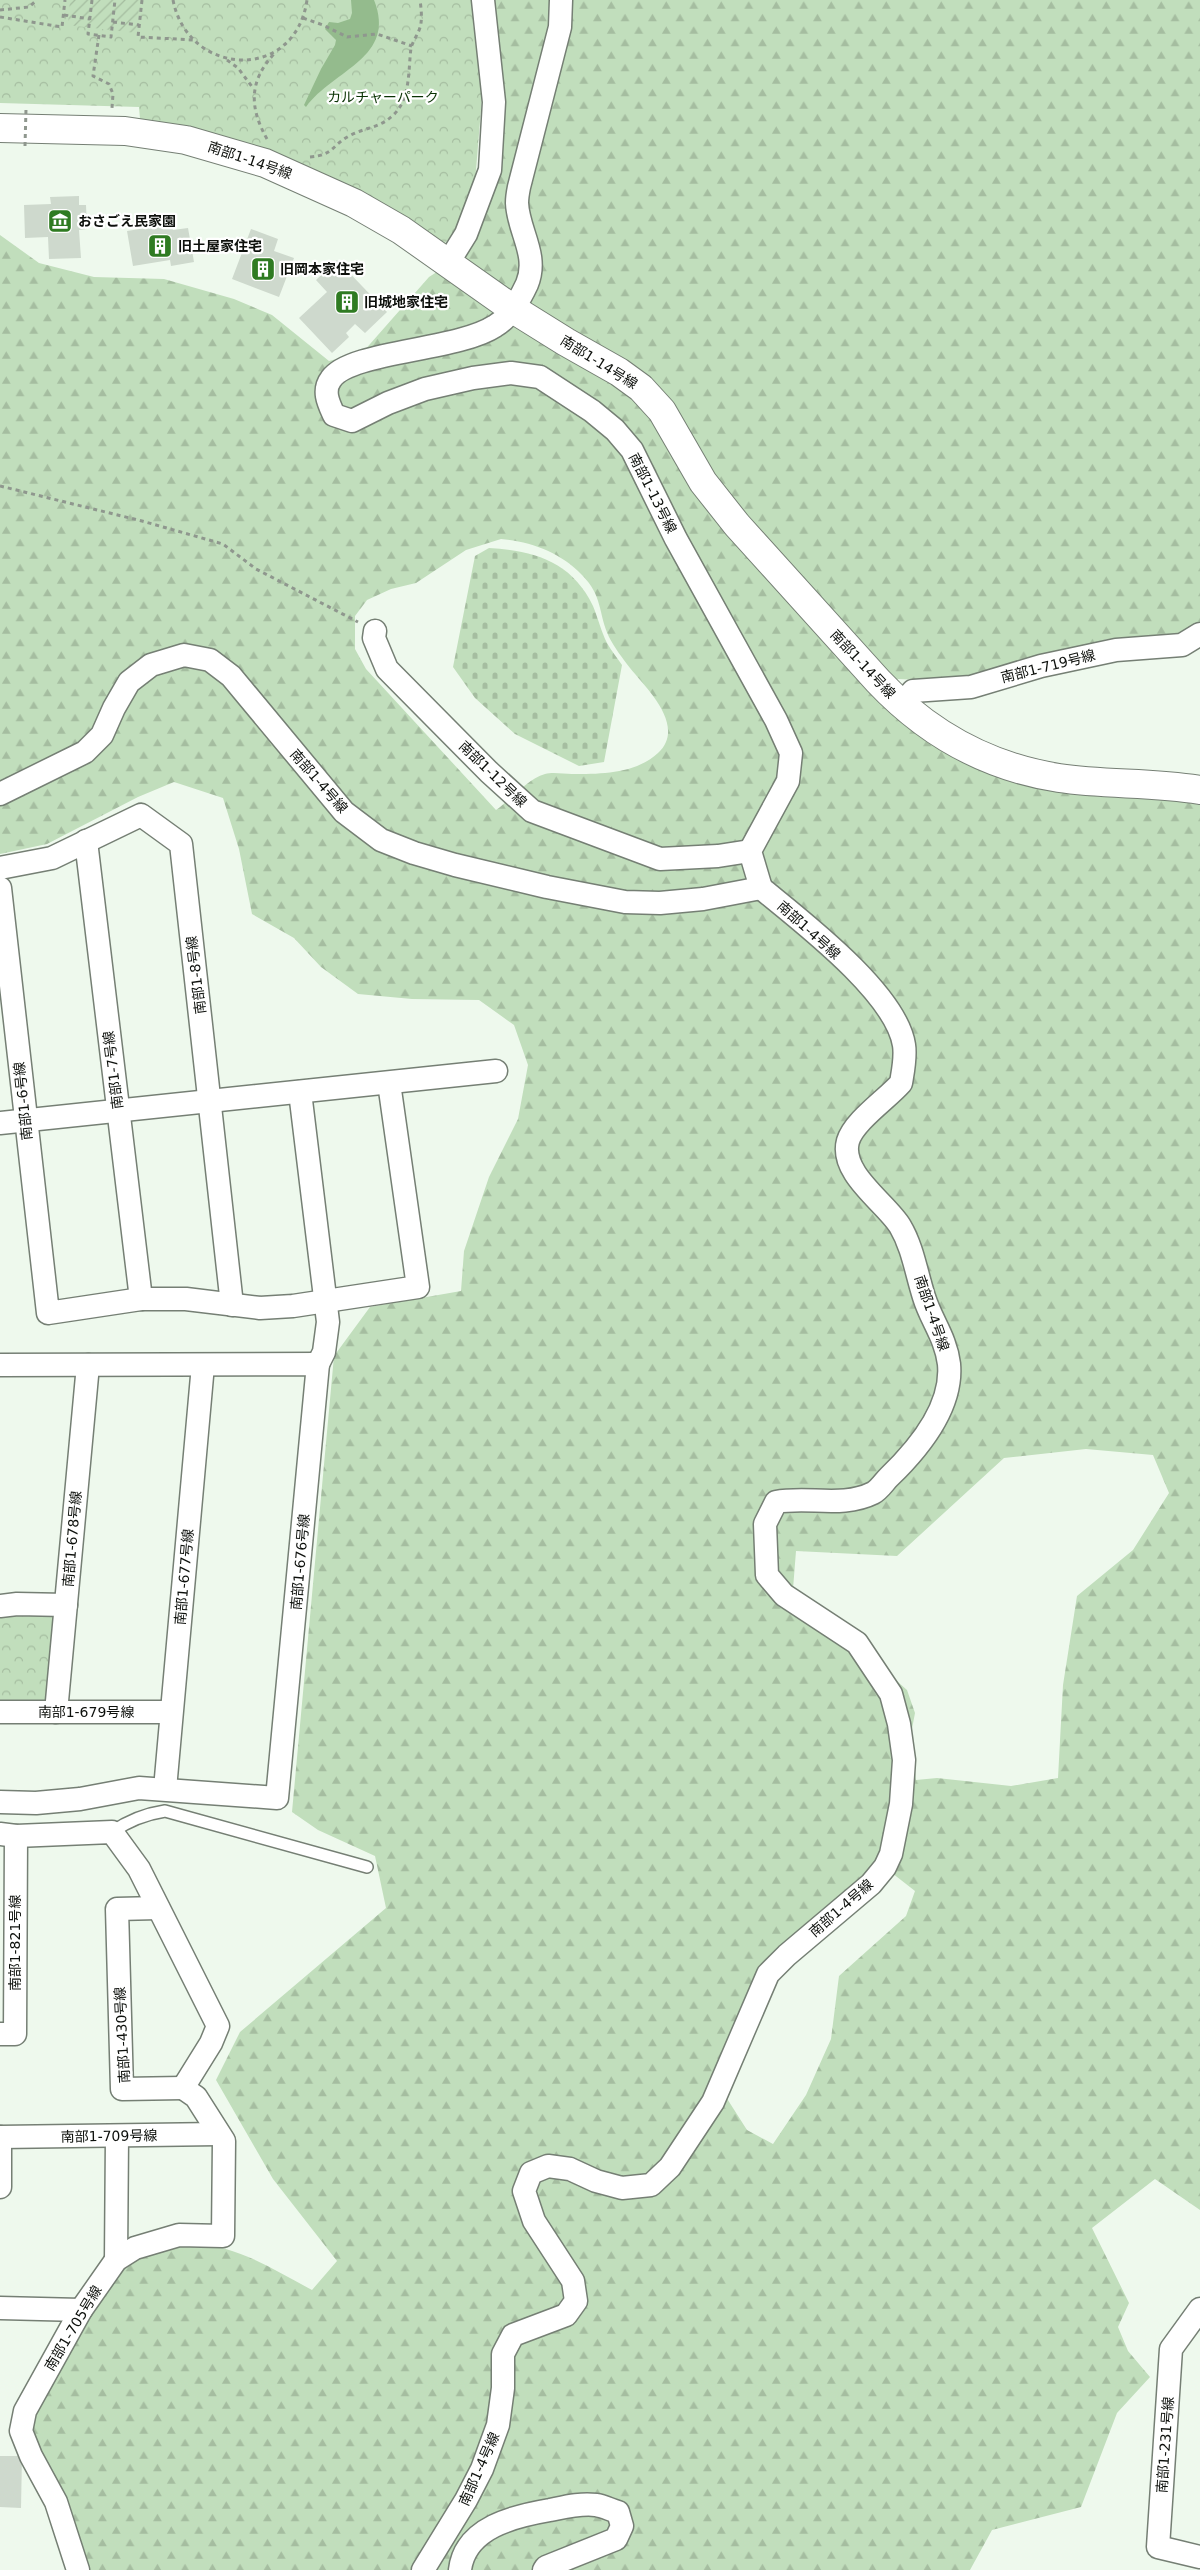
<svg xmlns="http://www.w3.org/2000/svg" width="1200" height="2570" viewBox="0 0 1200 2570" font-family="'DejaVu Sans','Noto Sans JP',sans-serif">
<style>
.forest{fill:url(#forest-firs);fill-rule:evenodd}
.cemetery{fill:url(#cemetery-stones)}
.park{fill:url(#park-crowns)}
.garden{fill:url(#garden-furrows)}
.water{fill:#94bb8d}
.building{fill:#ced9cd}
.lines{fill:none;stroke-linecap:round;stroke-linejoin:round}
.lane-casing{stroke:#757f74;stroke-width:14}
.street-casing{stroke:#757f74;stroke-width:25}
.secondary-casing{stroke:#757f74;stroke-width:30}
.path{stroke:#8f978e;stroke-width:3;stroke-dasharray:4 4;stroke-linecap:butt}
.lane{stroke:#fff;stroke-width:11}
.street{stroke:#fff;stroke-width:22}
.secondary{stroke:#fff;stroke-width:28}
.path-bridge{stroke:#8f978e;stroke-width:3;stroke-dasharray:4 4;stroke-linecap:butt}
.labels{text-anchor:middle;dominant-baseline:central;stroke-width:4.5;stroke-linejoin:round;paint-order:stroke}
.park-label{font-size:14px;fill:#0a3304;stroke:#fff}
.street-label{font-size:14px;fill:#0d100c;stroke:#fff}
.poi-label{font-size:14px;font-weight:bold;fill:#0d100c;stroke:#fff;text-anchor:start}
</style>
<defs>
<pattern id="forest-firs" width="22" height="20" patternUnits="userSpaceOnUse" patternTransform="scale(1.25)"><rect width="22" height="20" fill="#c1debc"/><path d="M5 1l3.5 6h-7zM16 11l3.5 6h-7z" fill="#a5bda0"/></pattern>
<pattern id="cemetery-stones" width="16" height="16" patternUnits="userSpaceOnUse" patternTransform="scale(1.25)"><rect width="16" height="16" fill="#c1debc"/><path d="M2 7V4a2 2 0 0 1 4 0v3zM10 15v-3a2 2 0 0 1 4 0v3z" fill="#a5bda0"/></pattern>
<pattern id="park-crowns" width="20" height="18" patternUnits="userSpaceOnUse" patternTransform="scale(1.25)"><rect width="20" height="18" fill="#c1debc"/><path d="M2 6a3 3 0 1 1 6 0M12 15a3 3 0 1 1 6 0" fill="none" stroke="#a5bda0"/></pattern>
<pattern id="garden-furrows" width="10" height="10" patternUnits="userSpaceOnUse" patternTransform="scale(1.25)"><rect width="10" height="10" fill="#c1debc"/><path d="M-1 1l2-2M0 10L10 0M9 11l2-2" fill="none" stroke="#a5bda0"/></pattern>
</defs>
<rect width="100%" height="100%" fill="#eef9ed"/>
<path class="forest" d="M487,0h713v622l-18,13 -74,4 -135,37 -52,4 -23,-1 -21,20c34,37 90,70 138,84 44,12 92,11 136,14 17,1 33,5 49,8v1405l-45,-31 -63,49 37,75 -11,24 10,24 22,26 -33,36 -36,94 -89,23 -22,40h-882c-6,-27 -15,-57 -27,-83 -9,-19 -27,-34 -30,-56 -2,-25 28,-59 40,-80 16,-26 28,-54 48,-77 11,-14 24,-20 41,-25 58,-17 103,15 152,41l25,-29 -64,-82 -57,-99 24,-48 146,-124 -11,-52 -57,-26 -26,-18 42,-456 36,-49 91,-16 3,-40 25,-74 29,-58 10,-54 -14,-40 -35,-25 -67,-1 -54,-5 -37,-27 -27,-29 -42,-24 -13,-65 -16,-51 -49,-16 -36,15 -91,47 -47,10v-619l39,28 55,14 70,2 70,20 38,16 57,46 34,-9 66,-75 37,-24 18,-32 11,-58zM501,539c30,3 59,13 81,36 21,21 16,38 27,62 5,10 14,22 21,31 16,20 57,58 28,85 -23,21 -56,21 -86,21 -8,0 -19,-2 -27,0 -18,5 -33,25 -49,36l-130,-141 -11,-20v-33l12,-16 24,-11 25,-6 50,-33zM1086,1449l67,6 16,38 -36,57 -56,46 -14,89 -5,93 -47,8 -74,-8 -21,2 -5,-46 4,-21 -8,-23 -114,-101 3,-38 101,5 107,-98zM892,1873l23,18 -9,25 -67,60 -8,63 -25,56 -33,49 -26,-14 -21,-33 47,-114z"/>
<path class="cemetery" d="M489,548c46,3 83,14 104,58 5,12 8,25 14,37 4,7 10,15 15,22l-18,97 -25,4 -64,-32 -40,-36 -22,-31 22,-111z"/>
<g class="park">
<polygon points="0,0 473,0 473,23 483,85 475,182 456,232 443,245 359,192 301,164 203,130 140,119 139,107 0,103"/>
<polygon points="49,1613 55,1620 48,1700 41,1706 0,1704 0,1615"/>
</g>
<polygon class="garden" points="70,0 140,0 136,33 68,25"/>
<path class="water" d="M351,0h23c23,58 -40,69 -68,107l-2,-2 17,-36 14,-24 1,-5 -11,-11 4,-7 9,1 12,-4 2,-6z"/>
<g class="building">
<polygon points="79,196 79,205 86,205 87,229 79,230 81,258 49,259 48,237 25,238 24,205 51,204 50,197"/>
<polygon points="171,224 173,230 188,228 194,262 171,266 170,260 133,266 127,231"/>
<polygon points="251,229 278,239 274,251 294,258 279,297 232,279"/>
<polygon points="337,260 387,312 365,333 355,324 346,333 349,337 332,353 299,318 327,292 316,280"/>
<polygon points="0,2456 22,2456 21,2508 0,2507"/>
</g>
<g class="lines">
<defs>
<path id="lane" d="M112,1832c16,-11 33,-18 53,-21l202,56"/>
<g id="street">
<path d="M561,0l-1,27 -41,160c-1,5 -2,11 -2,16 1,28 22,52 10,81 -7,15 -18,34 -32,42 -38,25 -145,25 -164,53 -9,12 -2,25 3,36l18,6 36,-18 37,-14 48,-11 38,-5 29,4 52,34 23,19 17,20 44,89 100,181 15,33 -3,28 -38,70 11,37"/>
<polyline points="448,263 466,234 490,170 494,102 483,0"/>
<polyline points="375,631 374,638 387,669 489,772 532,811 660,859 718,856 750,851"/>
<polyline points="901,705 913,691 971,687 1041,666 1116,650 1182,645 1200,634"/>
<polyline points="0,794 85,752 102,735 114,708 129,682 151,665 184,655 210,660 231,676 344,812 381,840 414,853 455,865 547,887 625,902 660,903 703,899 761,888"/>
<polyline points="86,841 141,1299"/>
<polyline points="0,868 52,858 141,815 181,844 232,1305"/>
<polyline points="0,888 48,1313 141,1299 186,1299 260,1308 293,1306 418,1287 389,1083"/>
<polyline points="300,1092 328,1322 324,1352 318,1364"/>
<polyline points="0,1123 496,1071"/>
<polyline points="0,1365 318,1364 277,1798 139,1788 80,1799 36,1803 0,1802"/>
<polyline points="0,1606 17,1604 66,1605"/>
<polyline points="0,1712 171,1712"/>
<polyline points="56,1712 88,1365"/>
<polyline points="165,1789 203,1365"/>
<polyline points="0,1834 16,1836 112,1832 139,1869 218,2026 211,2043 183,2088"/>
<polyline points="158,1908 117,1909 122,2089 183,2088"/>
<polyline points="0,2034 15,2034 16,1836"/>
<polyline points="0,2137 218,2134"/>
<polyline points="0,2187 0,2137"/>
<polyline points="116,2260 117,2136"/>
<polyline points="0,2308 81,2310"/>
<polyline points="1200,2309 1171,2349 1158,2547 1200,2557"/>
<polyline points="78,2570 56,2502 31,2456 21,2431 25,2411 81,2310 116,2260 135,2248 179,2235 223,2236 224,2141 196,2097 183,2088"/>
<path d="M423,2570l43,-70 16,-31 16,-44 5,-37v-34l10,-19 53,-20 10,-14 -3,-20 -39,-60 -10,-30 7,-18 17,-7 22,3 26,12 26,7 29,-3 19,-18 43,-65 55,-128 19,-19 84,-71 14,-17 6,-13 10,-50 3,-44 -5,-36 -8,-30 -34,-51 -73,-48 -17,-20 -2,-51 11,-22c32,-6 67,6 97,-9 6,-3 11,-11 16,-16 29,-28 64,-70 60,-113 -3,-26 -18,-44 -25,-67 -8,-25 -11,-49 -24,-71 -14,-23 -61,-53 -52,-85 6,-20 39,-42 53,-58 2,-12 5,-26 3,-38 -8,-52 -103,-124 -143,-157"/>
<path d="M460,2570c5,-43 55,-54 90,-60 15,-3 30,-7 46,-5 7,1 15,5 22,7l4,14 -6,13 -70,28 -2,3"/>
</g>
<path id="secondary" d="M0,128l125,3 61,9 79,23 89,40 47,27 112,79 53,33 53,30 22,16 21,23 41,71 34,43 141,156c49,52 110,86 181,97 47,7 95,4 141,12"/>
</defs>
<use href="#lane" class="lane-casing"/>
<use href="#street" class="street-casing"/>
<use href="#secondary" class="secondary-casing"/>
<g class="path">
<polyline points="92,0 88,34 111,37 115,0"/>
<polyline points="142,0 138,37 195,40"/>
<path d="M173,0c15,77 122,83 134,0"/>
<polyline points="0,10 29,7 37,0"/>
<polyline points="64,15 90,19"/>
<polyline points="0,17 62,27 65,0"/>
<polyline points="303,18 323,25 347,37 377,34 412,46"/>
<polyline points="113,22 139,25"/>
<polyline points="99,35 93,76 109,84 113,94 112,108"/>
<polyline points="227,60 238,68 253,88"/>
<path d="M267,139c-18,-32 -18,-58 7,-85"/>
<path d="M310,157c24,-2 22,-12 39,-21 14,-8 30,-8 42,-19 20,-16 17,-46 20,-69 2,-8 9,-16 10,-25 1,-7 0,-16 -1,-23"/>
<polyline points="0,486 142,521 223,544 256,569 358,622"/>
</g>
<use href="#lane" class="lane"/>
<use href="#street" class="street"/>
<use href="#secondary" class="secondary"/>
<polyline class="path-bridge" points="25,146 26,109"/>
</g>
<defs>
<symbol id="museum-square" viewBox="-11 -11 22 22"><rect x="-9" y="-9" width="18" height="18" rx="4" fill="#2f7b22" stroke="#fff"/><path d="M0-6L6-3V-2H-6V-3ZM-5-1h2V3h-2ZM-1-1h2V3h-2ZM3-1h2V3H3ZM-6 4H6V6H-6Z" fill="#fff"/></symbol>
<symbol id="building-square" viewBox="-11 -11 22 22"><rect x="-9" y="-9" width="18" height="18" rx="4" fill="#2f7b22" stroke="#fff"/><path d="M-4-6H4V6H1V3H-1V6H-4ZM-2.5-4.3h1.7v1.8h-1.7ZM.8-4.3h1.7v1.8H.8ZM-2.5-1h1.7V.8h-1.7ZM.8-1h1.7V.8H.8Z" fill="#fff"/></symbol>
</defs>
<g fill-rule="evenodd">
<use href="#museum-square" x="46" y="207" width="28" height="28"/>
<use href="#building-square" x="146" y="232" width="28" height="28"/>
<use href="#building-square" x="249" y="255" width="28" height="28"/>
<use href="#building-square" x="333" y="288" width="28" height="28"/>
</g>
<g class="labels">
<g class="park-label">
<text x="383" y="97">カルチャーパーク</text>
</g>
<g class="street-label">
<text transform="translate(250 160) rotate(19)">南部1-14号線</text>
<text transform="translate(599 362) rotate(32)">南部1-14号線</text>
<text transform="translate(653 493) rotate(63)">南部1-13号線</text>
<text transform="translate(863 664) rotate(47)">南部1-14号線</text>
<text transform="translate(1048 666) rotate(-14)">南部1-719号線</text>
<text transform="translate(493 774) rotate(44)">南部1-12号線</text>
<text transform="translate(319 781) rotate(49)">南部1-4号線</text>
<text transform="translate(809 930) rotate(42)">南部1-4号線</text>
<text transform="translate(196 975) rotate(-97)">南部1-8号線</text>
<text transform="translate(113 1070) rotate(-97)">南部1-7号線</text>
<text transform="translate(23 1101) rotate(-96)">南部1-6号線</text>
<text transform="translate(932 1313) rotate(71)">南部1-4号線</text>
<text transform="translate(72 1539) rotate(-85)">南部1-678号線</text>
<text transform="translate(300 1562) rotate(-85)">南部1-676号線</text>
<text transform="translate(184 1577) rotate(-85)">南部1-677号線</text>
<text x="86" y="1712">南部1-679号線</text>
<text transform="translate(841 1908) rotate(-41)">南部1-4号線</text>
<text transform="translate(15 1943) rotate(-90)">南部1-821号線</text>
<text transform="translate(122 2035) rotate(-93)">南部1-430号線</text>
<text transform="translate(109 2136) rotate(-1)">南部1-709号線</text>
<text transform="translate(73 2328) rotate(-59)">南部1-705号線</text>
<text transform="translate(1165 2445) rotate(-86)">南部1-231号線</text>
<text transform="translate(479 2469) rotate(-66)">南部1-4号線</text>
</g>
<g class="poi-label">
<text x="78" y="221">おさごえ民家園</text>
<text x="178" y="246">旧土屋家住宅</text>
<text x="280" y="269">旧岡本家住宅</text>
<text x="364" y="302">旧城地家住宅</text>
</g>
</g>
</svg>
